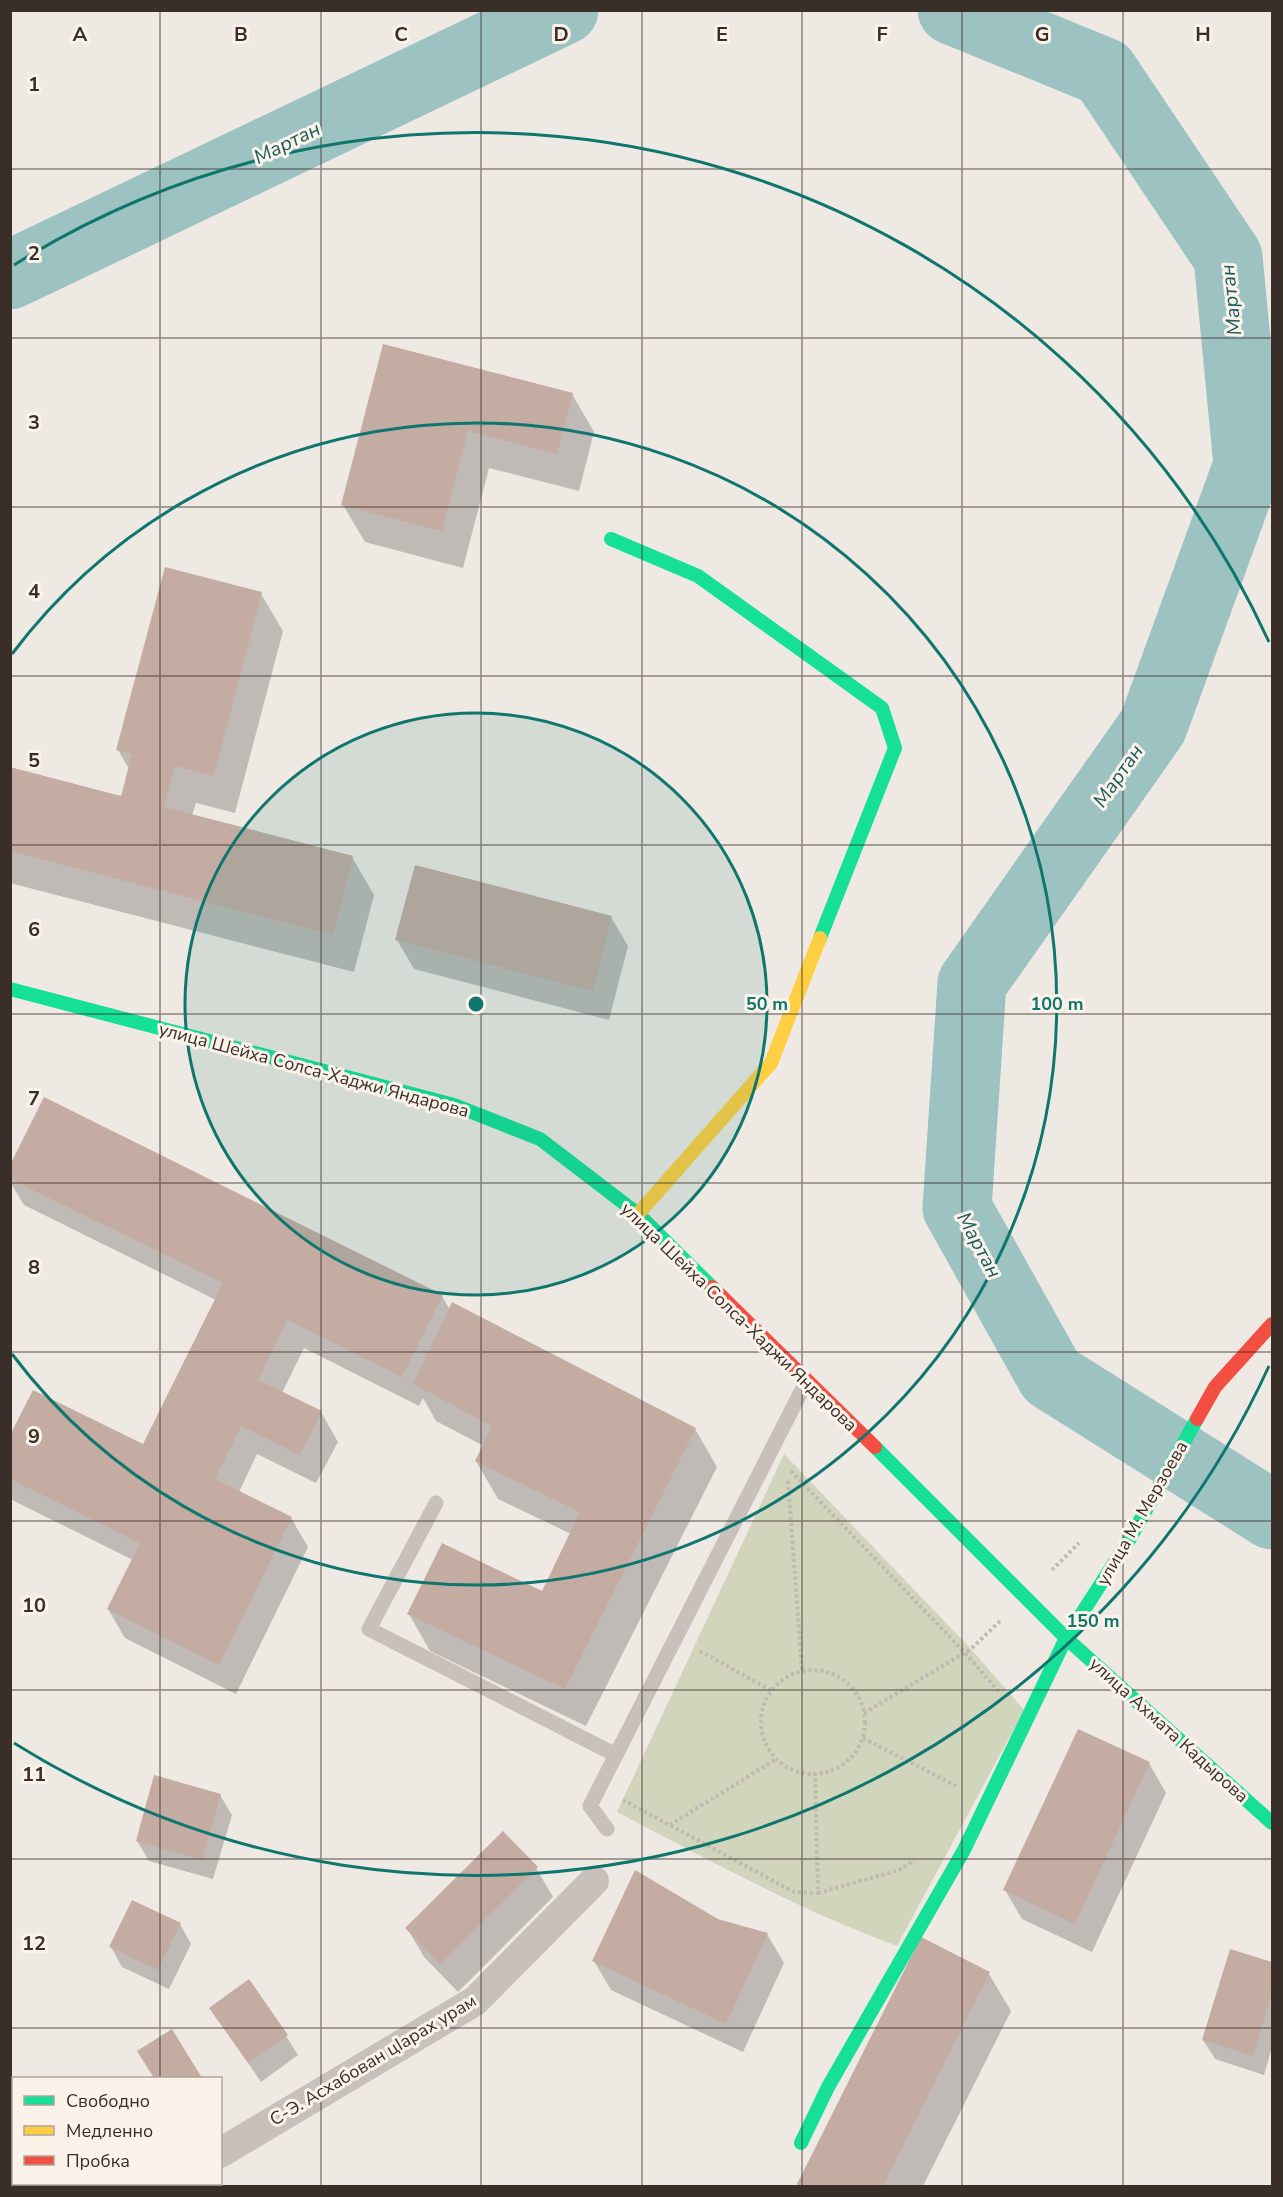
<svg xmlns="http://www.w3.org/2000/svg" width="1283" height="2197" viewBox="0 0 1283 2197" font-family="'Nunito Sans',sans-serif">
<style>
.green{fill:#d0d5bb}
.shadow{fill:#0003}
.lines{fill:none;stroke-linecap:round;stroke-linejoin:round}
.river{stroke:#9cc2c2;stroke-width:69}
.building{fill:#c4aca3}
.path{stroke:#c1b9b3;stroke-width:4;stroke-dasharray:3 3;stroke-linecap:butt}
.lane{stroke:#c8c1bb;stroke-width:15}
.street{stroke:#c8c1bb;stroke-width:30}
.fast{stroke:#16e098;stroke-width:14}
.slow{stroke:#ffcf43;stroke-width:14}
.jam{stroke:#f24e42;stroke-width:14}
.grid{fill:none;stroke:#3a2e28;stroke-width:1.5;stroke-opacity:0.55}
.ring{fill:none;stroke:#0f766e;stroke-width:3}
.labels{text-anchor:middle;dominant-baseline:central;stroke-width:6;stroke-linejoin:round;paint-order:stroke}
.street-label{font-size:18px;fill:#3a2e28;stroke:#fbf3ea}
.water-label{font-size:20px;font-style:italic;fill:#1a5b60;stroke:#fbf3ea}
.grid-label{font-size:20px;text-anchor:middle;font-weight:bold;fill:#3a2e28;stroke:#fbf3ea;stroke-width:6;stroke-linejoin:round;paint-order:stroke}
.centre{fill:#0f766e;stroke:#fbf3ea;stroke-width:3}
.ring-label{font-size:18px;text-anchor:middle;font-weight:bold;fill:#0f766e;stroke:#fbf3ea;stroke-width:6;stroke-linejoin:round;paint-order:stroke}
</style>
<rect width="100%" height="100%" fill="#efe9e3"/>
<path class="green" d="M784,1454l187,195 53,61 -127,236c-98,-36 -188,-86 -280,-134z"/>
<g class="shadow">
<polygon points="384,346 572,394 594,432 579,491 489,468 463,568 365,542 343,505"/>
<polygon points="261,594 283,631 235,813 196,803 192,816 352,857 374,895 354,972 10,883 10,769 122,798 129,769 118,750"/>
<polygon points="611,917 628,946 609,1020 414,969 397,940"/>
<polygon points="10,1168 442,1296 450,1310 695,1429 717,1467 586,1726 430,1651 409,1614 543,1593 571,1534 498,1499 476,1461 484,1446 436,1421 423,1398 419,1406 304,1348 282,1393 321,1412 338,1442 316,1483 257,1454 239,1492 291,1518 308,1547 236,1694 125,1638 108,1609 133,1560 12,1500 10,1439 143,1446 216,1300 24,1205 10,1182"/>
<polygon points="1149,1763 1166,1793 1092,1952 1022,1919 1005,1890"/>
<polygon points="220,1795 232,1815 213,1879 149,1861 137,1841"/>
<polygon points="536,1868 553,1897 458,1992 424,1957 407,1928"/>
<polygon points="717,1920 767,1934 784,1963 743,2052 611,1990 594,1961"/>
<polygon points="180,1924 191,1944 169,1989 122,1967 111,1947"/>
<polygon points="921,1939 989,1974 1011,2011 923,2186 798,2186"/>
<polygon points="1231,1951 1272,1964 1272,2047 1264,2075 1215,2059 1203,2040"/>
<polygon points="211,2008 286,2036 298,2055 261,2082"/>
<polygon points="171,2031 200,2078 155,2078 139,2052"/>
<polygon points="10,2142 14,2184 112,2184 114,2186 10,2186"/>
</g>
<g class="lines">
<g class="river">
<polyline points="952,10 1104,72 1228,257 1248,465 1153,726 972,983 957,1208 1051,1376 1272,1515"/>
<polyline points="10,275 564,10"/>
</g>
</g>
<g class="building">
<polygon points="383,344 573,393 557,454 468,431 442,531 341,505"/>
<polygon points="165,567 262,592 214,776 175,766 164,807 353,856 333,935 10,851 10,767 121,796 132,754 116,750"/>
<polygon points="415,865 612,916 593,991 395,940"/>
<polygon points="44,1097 443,1295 402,1377 287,1320 258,1380 322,1411 300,1455 241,1426 215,1479 292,1517 219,1665 107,1609 140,1543 10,1479 10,1435 33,1390 143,1444 223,1283 10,1179 10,1165"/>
<polygon points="452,1302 696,1428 565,1689 407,1614 442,1543 542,1591 580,1512 475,1461 492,1426 413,1384"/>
<polygon points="1078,1729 1150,1762 1075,1924 1003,1890"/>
<polygon points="154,1775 221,1794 202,1860 136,1841"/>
<polygon points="503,1831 538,1867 440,1964 405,1928"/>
<polygon points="635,1870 718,1919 768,1933 726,2024 592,1961"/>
<polygon points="132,1900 181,1923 158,1970 109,1947"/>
<polygon points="921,1937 990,1972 883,2186 796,2186"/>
<polygon points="1230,1949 1272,1962 1272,1993 1253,2056 1202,2040"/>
<polygon points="249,1979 288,2035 248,2063 209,2008"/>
<polygon points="172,2029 202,2078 154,2078 137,2051"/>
<polygon points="14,2138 14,2184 66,2184 61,2186 10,2186 10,2140"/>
</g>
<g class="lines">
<g class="path">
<polyline points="791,1471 965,1653 1000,1693"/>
<polyline points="788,1481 802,1672"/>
<polyline points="1052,1570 1079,1543"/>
<polyline points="700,1651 772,1691"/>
<circle cx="813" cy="1722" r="52"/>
<polyline points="864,1713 971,1649 1000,1621"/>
<polyline points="863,1738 956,1786"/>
<polyline points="623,1800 794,1892 818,1893 815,1774"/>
<polyline points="670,1825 776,1759"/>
<polyline points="818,1893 899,1870 915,1860"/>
</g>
<g class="lane">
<polyline points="436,1503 369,1629 616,1755"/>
<polyline points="607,1829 590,1806 806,1382"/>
</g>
<g class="street">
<polyline points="220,2153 475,2001 594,1881"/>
<polyline points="164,2186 169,2184"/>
</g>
<g class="fast">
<polyline points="611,539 698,576 882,708 895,748 820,938"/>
<polyline points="10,989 454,1105 540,1139 638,1214 712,1287"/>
<polyline points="875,1447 1066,1638 1272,1823"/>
<polyline points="801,2143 828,2087 964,1850 1066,1638 1129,1540 1197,1419"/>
</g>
<polyline class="slow" points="638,1214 771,1063 820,938"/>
<g class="jam">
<polyline points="712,1287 875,1447"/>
<polyline points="1197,1419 1215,1387 1272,1324"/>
</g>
</g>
<path class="grid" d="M160,10v2068M321,10v2176M481,10v2176M642,10v2176M802,10v2176M962,10v2176M1123,10v2176M10,169h1262M10,338h1262M10,507h1262M10,676h1262M10,845h1262M10,1014h1262M10,1183h1262M10,1352h1262M10,1521h1262M10,1690h1262M10,1859h1262M10,2028h1262M160,2184v2"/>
<circle cx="476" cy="1004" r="291" fill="#0f766e" fill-opacity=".12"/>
<g class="ring">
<circle cx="476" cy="1004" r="291"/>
<path d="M12 654A581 581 0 1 1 12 1354"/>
<path d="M1269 1366A872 872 0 0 1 14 1743M14 265A872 872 0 0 1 1269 642"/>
</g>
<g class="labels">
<g class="street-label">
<text transform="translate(314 1070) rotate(15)">улица Шейха Солса-Хаджи Яндарова</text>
<text transform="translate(739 1317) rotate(44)">улица Шейха Солса-Хаджи Яндарова</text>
<text transform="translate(1142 1513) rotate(-60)">улица М. Мерзоева</text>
<text transform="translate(1169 1730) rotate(42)">улица Ахмата Кадырова</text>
<text transform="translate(373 2060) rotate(-31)">С-Э. Асхабован цIарах урам</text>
</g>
<g class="water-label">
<text transform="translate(287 143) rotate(-26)">Мартан</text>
<text transform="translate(1231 300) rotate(-96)">Мартан</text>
<text transform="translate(1118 776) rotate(-55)">Мартан</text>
<text transform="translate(979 1245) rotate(62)">Мартан</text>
</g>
</g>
<g class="grid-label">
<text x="80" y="41">A</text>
<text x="241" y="41">B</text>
<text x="401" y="41">C</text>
<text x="561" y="41">D</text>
<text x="722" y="41">E</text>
<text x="882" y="41">F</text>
<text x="1042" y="41">G</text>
<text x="1203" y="41">H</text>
<text x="34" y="91">1</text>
<text x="34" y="260">2</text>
<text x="34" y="429">3</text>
<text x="34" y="598">4</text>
<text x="34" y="767">5</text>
<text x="34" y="936">6</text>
<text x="34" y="1105">7</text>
<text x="34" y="1274">8</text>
<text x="34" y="1443">9</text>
<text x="34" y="1612">10</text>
<text x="34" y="1781">11</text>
<text x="34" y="1950">12</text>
</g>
<circle cx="476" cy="1004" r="9" class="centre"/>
<g class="ring-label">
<text x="767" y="1010">50 m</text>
<text x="1057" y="1010">100 m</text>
<text x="1093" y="1627">150 m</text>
</g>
<rect width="1283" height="2197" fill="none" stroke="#3a2e28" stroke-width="24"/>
<rect x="12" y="2077" width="210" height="108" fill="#fbf3ea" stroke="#aea49c" stroke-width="1.5"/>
<rect x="24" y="2096" width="30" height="9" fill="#16e098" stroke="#aea49c" stroke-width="1.5"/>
<text x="66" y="2107" font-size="18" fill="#3a2e28">Свободно</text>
<rect x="24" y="2126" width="30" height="9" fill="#ffcf43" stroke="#aea49c" stroke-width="1.5"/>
<text x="66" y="2137" font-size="18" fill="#3a2e28">Медленно</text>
<rect x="24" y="2156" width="30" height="9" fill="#f24e42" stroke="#aea49c" stroke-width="1.5"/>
<text x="66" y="2167" font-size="18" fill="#3a2e28">Пробка</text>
</svg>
